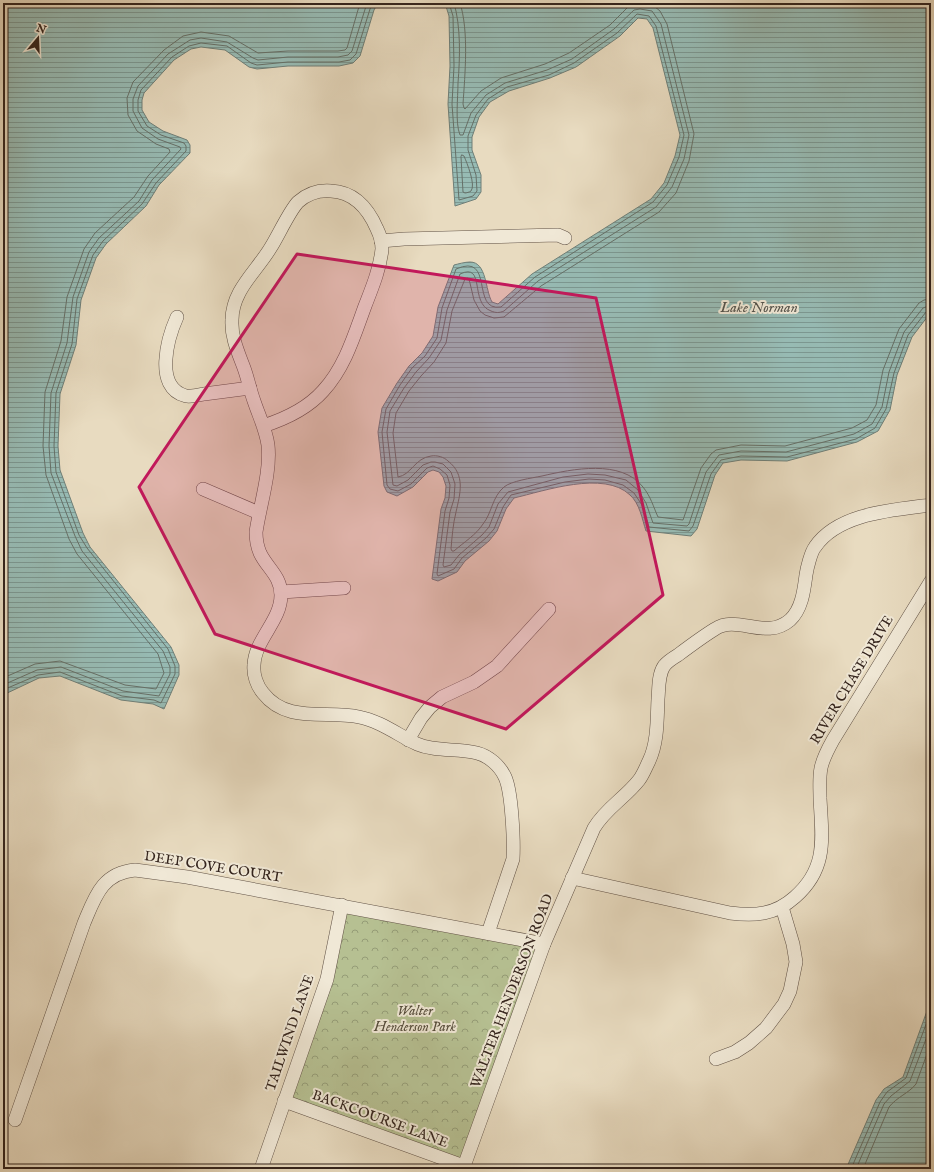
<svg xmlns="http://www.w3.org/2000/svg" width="934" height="1172" viewBox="0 0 934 1172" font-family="'IM FELL English',serif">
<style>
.park{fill:url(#park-crowns);stroke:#757258}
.water{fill:url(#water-rules);stroke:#6f7f78}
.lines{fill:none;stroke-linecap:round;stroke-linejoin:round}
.shore{stroke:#667068;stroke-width:1}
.street-casing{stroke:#615246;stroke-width:14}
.street{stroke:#f0e8d6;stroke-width:13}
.marked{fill:#c2185b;fill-opacity:0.2;stroke:#c2185b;stroke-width:3;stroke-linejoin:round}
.labels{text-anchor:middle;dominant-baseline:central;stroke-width:4;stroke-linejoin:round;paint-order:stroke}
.street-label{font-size:14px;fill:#34241d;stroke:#f0e8d6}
.park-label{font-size:14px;font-style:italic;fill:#544b3a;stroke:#f0e8d6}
.water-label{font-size:15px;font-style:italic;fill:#52514a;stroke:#f0e8d6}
</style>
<defs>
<pattern id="park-crowns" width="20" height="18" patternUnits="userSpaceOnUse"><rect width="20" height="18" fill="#b6c092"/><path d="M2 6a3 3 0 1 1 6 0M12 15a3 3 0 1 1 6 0" fill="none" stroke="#959c77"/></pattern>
<pattern id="water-rules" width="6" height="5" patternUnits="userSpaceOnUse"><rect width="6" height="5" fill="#97bbb4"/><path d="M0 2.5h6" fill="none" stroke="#7c9892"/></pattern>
</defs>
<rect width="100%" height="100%" fill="#e8dbc0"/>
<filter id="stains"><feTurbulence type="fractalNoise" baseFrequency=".005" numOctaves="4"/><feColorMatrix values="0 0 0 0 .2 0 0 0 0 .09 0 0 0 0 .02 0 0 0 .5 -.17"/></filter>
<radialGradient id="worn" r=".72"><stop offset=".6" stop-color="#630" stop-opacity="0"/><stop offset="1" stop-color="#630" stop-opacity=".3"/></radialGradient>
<polygon class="park" points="343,906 544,945 464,1165 285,1101"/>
<g class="water">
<polygon points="3,3 378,3 374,10 360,56 353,63 339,66 288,66 257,69 249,67 225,50 201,47 191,49 174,60 144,93 142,100 142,110 149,122 163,131 187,140 190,145 190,153 159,185 146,206 106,244 96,258 81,300 76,345 60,394 58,446 60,470 83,533 90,547 171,647 179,665 179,675 164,709 153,704 121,700 60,676 39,678 3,695"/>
<path d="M445,3h486v309l-19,25 -15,38 -7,35 -12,21 -21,11 -70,19 -46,-1 -18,3 -8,12 -18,54 -6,7 -45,-5c-4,-12 -6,-27 -16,-36 -26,-25 -86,-4 -116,3l-8,11 -9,22 -8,10 -24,20 -8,11 -19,9 -6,-2 9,-70 4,-11 1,-12 -3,-9 -4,-5 -6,-2 -5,2 -15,15 -16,9 -10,-4 -3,-6 -6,-54 4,-24 15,-25 12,-17 13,-13 11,-17 5,-29 16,-42c4,-1 11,-3 16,-3 17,0 15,28 22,40l6,2 34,-30 119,-75 13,-16 11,-27 5,-21 -27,-107 -6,-9 -9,-1 -18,18 -44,31 -26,11 -41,13 -19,11 -11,15 -7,20v13l9,25v17l-5,7 -21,7 -7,-102 2,-38 -1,-50z"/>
<polygon points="931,1000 931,1162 922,1169 846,1169 876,1100 884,1089 903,1077"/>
</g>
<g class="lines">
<g class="shore">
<path d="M449,3l4,13 1,50 -2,38 7,96 14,-4 4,-5 -1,-16 -8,-25v-14l8,-21 12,-16 19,-12 42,-12 25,-12 43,-30 20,-19 12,2 7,10 28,109 -5,22 -12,28 -14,17 -118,75 -34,30c-31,5 -6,-55 -45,-38l-14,39 -5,30 -12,18 -13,12 -12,17 -14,24 -4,23 5,53 3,4 8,2 13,-7 16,-16 6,-2 7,3 7,6 3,10 -1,13 -4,13 -8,63 1,2 16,-7 8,-11 24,-20 8,-9 9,-22 8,-12 54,-13 24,-3 16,1 18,5 11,8 8,12 7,22 40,4 4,-5 18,-52 10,-14 20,-4 46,1 69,-18 19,-11 11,-19 8,-36 14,-38 18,-23 5,-2"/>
<path d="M454,3c7,24 6,55 4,80 0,14 -3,40 2,52h3l8,-22 15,-18 19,-12 42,-13 25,-11 42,-30 20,-19 6,-1 12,2 9,13 28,111 -5,24 -12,28 -16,20 -118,74 -34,30c-5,2 -8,2 -13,0 -22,-8 -5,-49 -31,-37l-13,36 -6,30 -12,18 -13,14 -12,16 -14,23 -3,21 6,53 4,1 11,-6 15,-15 8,-3h4l8,2 8,8 4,12 -1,15 -4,13 -7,53 1,2 7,-2 8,-10 23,-20 7,-8 9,-23 10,-12 55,-15 25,-3 17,1 21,5 12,10 8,13 7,20 34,3 2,-2 17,-52 13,-17 22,-4 45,1 68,-18 18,-10 10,-17 7,-35 15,-40 19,-24 8,-3"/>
<path d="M460,3c9,28 5,71 3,101l1,4 1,1 16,-18 20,-13 44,-14 24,-11 41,-28 18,-18 5,-3 7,-1 14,3 6,5 7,13 27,110 -5,27 -13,32 -17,19 -118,74 -37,31 -10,1 -9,-3 -5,-4 -6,-11 -5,-21 -1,-1 -3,1 -13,32 -6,32 -12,19 -13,14 -12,15 -13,22 -3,20 5,44c13,-2 17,-19 33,-21 6,-1 13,1 17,5 18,14 12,33 8,51 -3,12 -4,25 -5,37l1,2h2c10,-9 22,-16 29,-27 9,-11 9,-27 21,-37 7,-6 28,-9 38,-11 30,-7 79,-17 101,11 8,10 10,19 15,30l25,3 18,-52 10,-14 5,-4 25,-5 44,1 67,-18 15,-8 9,-15 7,-35 16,-41 20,-26 5,-3 7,-1"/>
<path d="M462,155l2,1c3,7 12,29 7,35 -1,1 -5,2 -6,2l-2,-1 -2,-35z"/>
<polyline points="3,678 35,664 60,661 125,685 156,689 164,673 158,654 77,554 69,539 46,475 43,446 45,392 61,341 67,297 84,249 95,233 134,197 148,176 170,152 169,149 156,144 137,131 128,115 127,98 133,82 164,50 183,36 201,32 229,36 258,53 288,51 338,51 345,50 347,48 360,3"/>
<polyline points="3,685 37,670 61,667 123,691 159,696 170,674 170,667 163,651 82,551 75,536 51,473 49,446 51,393 67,343 73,297 89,252 99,238 139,201 152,180 181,149 180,147 158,139 142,128 133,111 133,99 138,86 168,54 190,40 201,38 227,42 253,58 258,60 288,57 338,57 348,55 352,51 367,3"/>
<polyline points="3,690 38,675 60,672 122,696 154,700 161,703 175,674 175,666 168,649 87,548 79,535 56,472 54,446 56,393 72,344 77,299 93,255 103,241 142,204 156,183 186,151 186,146 184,143 161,135 147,126 138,111 138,100 141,90 172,57 189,46 201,43 227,46 251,63 257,65 288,62 339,62 350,60 356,54 370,9 373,3"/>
<polyline points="851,1169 880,1102 887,1092 906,1078 931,1011"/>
<polyline points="856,1169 884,1104 891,1096 910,1081 931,1026"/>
<path d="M863,1169l26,-62c8,-10 20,-14 27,-23l15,-41"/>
</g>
<defs>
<g id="street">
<polyline points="381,241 404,239 558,235 565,238"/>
<path d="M177,317c-9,20 -24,71 9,79 5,1 13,-1 18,-2 15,-2 31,-4 46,-6"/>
<path d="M263,426c22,-7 44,-17 60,-35 22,-24 31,-55 42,-85 7,-18 15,-37 17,-57 0,-7 -2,-14 -5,-20 -9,-21 -23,-37 -46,-38 -12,-1 -24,3 -33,11 -8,8 -20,34 -27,45 -14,24 -39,43 -39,73 -1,17 6,32 12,48 4,11 6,22 10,33 5,15 12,29 14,44 3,27 -8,60 -12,87 0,7 1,14 4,21 7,15 21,23 21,42 0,26 -26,44 -27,70 -1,10 3,21 9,28 24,31 63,17 96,24 21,4 39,18 58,27 19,8 40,4 60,9 12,3 23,13 28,24 7,15 9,65 8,82l-25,74"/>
<polyline points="203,489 259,513"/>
<polyline points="281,592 344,588"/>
<polyline points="408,740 421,718 430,707 442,697 474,682 497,666 549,609"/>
<path d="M572,878l158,35c25,3 45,2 65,-16 33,-29 27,-59 25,-99 0,-10 -1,-20 1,-30 2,-10 7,-19 12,-28l98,-159"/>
<polyline points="716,1059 735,1052 749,1043 766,1028 784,1004 790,991 796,962 793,944 782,907"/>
<polyline points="284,1101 464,1166"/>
<path d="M15,1120l69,-197c11,-26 18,-50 51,-53l52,7 357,67"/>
<polyline points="261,1169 327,979 342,905"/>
<path d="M463,1169l81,-225 50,-116c12,-20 31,-30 45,-48 4,-5 7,-13 10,-19 9,-19 8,-42 9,-62 1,-10 0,-24 6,-33 3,-4 9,-8 14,-11 12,-9 24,-18 37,-26 22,-15 51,12 75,-9 12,-11 14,-30 16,-45 1,-7 5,-23 9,-28 23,-34 78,-37 116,-42"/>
</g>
</defs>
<use href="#street" class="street-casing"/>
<use href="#street" class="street"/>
</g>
<path class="marked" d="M297,254l299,44 67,297 -157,134 -291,-95 -76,-147z"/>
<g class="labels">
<g class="street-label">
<text transform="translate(852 680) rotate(-59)">RIVER CHASE DRIVE</text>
<text transform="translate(213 867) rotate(9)">DEEP COVE COURT</text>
<text transform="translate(512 991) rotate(-69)">WALTER HENDERSON ROAD</text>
<text transform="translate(290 1033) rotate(-71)">TAILWIND LANE</text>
<text transform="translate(380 1119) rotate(20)">BACKCOURSE LANE</text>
</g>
<g class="park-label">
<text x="415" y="1011">Walter<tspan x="415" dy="16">Henderson Park</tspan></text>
</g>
<g class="water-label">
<text x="759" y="307">Lake Norman</text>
</g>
</g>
<rect width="934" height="1172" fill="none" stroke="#e8dbc0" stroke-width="16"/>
<rect x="4" y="4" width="926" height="1164" fill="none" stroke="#34241d" stroke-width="2"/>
<rect x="8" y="8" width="918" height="1156" fill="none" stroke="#34241d"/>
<g transform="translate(38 38) rotate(19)" stroke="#f0e8d6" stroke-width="3" paint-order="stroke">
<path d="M0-3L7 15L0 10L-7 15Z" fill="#34241d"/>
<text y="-6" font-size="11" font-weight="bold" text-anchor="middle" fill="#34241d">N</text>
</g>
<rect width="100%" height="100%" filter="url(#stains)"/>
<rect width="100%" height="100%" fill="url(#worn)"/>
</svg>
